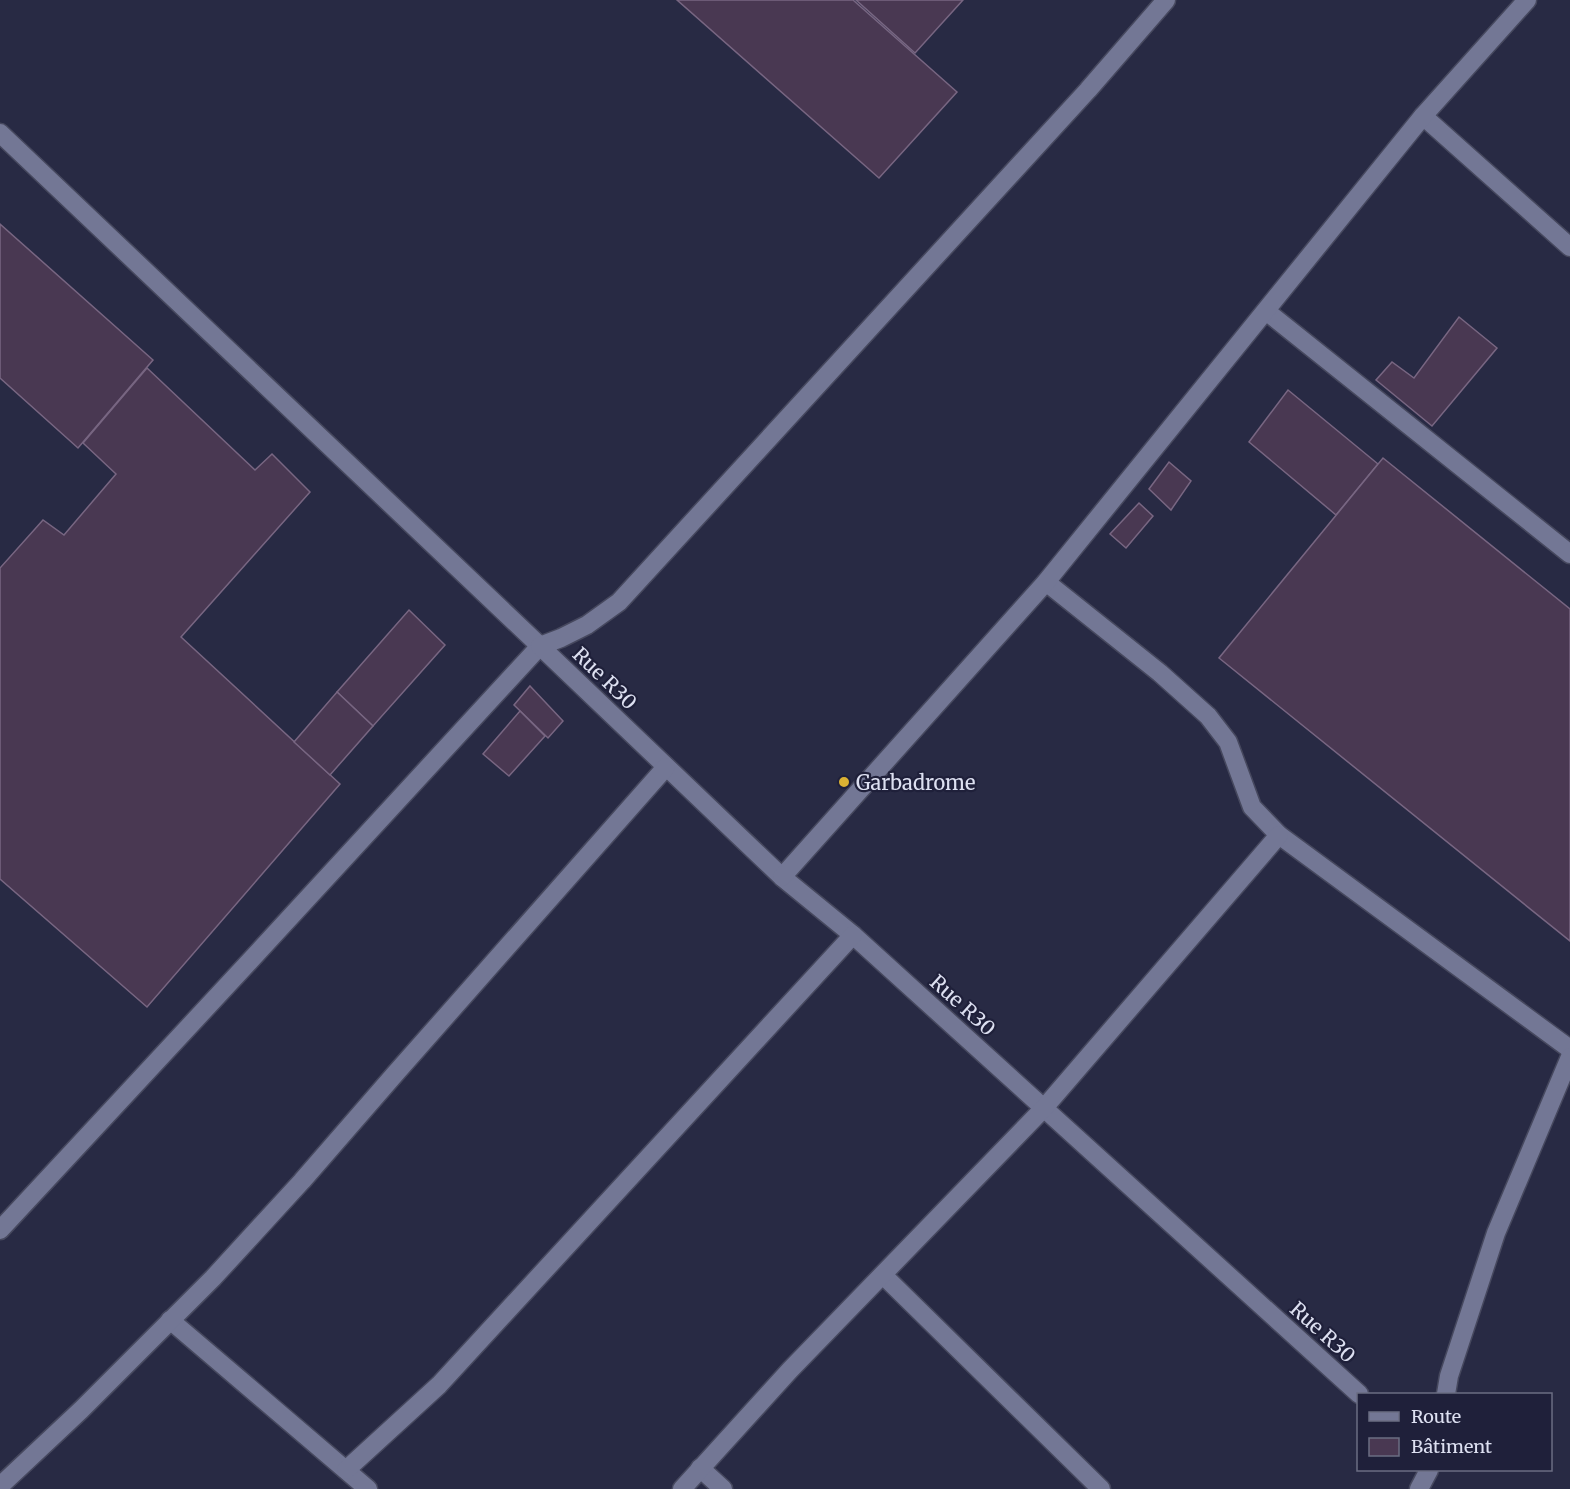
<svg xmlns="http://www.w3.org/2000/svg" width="1570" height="1489" viewBox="0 0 1570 1489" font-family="Merriweather,serif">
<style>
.building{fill:#493852;stroke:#786682;stroke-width:1.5}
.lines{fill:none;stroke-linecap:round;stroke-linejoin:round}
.lane-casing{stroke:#46485e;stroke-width:21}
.street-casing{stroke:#46485e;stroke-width:21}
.lane{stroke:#737795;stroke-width:18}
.street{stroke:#737795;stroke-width:18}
.poi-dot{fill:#dbb233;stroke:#1f203a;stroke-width:2}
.labels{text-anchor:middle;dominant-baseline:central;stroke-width:4.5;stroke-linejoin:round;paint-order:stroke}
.street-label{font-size:20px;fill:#dde0f1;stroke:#1f203a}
.poi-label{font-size:20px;fill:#dde0f1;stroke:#1f203a;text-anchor:start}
</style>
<rect width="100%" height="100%" fill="#282a44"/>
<g class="building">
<polygon points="677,0 853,0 957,92 879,178"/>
<polygon points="856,0 963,0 915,53"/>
<polygon points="0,224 153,360 78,448 0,378"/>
<polygon points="1459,317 1497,348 1432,426 1376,380 1392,362 1414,378"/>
<polygon points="147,368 255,470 272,454 310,492 181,637 340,784 147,1007 0,879 0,568 43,520 64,535 116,474 83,443"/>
<polygon points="1288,390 1378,464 1336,515 1249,442"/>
<polygon points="1383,458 1570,609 1570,941 1219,658"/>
<polygon points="1169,462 1191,481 1171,510 1149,489"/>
<polygon points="1139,503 1153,516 1126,548 1110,534"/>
<polygon points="409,610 445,645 373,726 337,692"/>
<polygon points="530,686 563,721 548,738 514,705"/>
<polygon points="337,692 373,726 330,775 294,742"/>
<polygon points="520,711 545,736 509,776 483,754"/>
</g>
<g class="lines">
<defs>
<polyline id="lane" points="0,133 540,646 260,950 0,1230"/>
<g id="street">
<polyline points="1166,0 1088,90 619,602 587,625 561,638 540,646 782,877 853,935 1359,1394"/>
<polyline points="1423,116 1570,247"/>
<polyline points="1266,311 1570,554"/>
<polyline points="1046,582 1160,673 1208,716 1228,742 1252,807 1279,835 1570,1049"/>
<polyline points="782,877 1046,582 1423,116 1527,0"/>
<polyline points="883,1275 1101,1489"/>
<polyline points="170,1320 368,1489"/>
<polyline points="1446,1394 1449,1376 1496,1233 1570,1057"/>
<polyline points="700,1468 723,1489"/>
<polyline points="346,1470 439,1385 853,935"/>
<polyline points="0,1486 81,1410 213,1278 302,1181 395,1074 666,767"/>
<polyline points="682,1489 790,1370 1044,1108 1279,835"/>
<polyline points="1419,1489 1429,1470"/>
</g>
</defs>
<use href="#lane" class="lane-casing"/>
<use href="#street" class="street-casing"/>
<use href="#lane" class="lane"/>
<use href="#street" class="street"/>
</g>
<circle class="poi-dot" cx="844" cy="782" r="6"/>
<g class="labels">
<g class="street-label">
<text transform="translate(605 678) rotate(44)">Rue R30</text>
<text transform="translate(963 1005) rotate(42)">Rue R30</text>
<text transform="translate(1323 1332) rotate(42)">Rue R30</text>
</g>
<g class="poi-label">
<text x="856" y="782">Garbadrome</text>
</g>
</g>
<rect x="1357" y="1393" width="195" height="78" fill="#1f203a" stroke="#6b6d83" stroke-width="1.5"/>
<rect x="1369" y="1412" width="30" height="9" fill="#737795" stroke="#6b6d83" stroke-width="1.5"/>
<text x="1411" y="1423" font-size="18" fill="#dde0f1">Route</text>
<rect x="1369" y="1438" width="30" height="18" fill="#493852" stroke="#6b6d83" stroke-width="1.5"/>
<text x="1411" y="1453" font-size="18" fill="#dde0f1">Bâtiment</text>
</svg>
